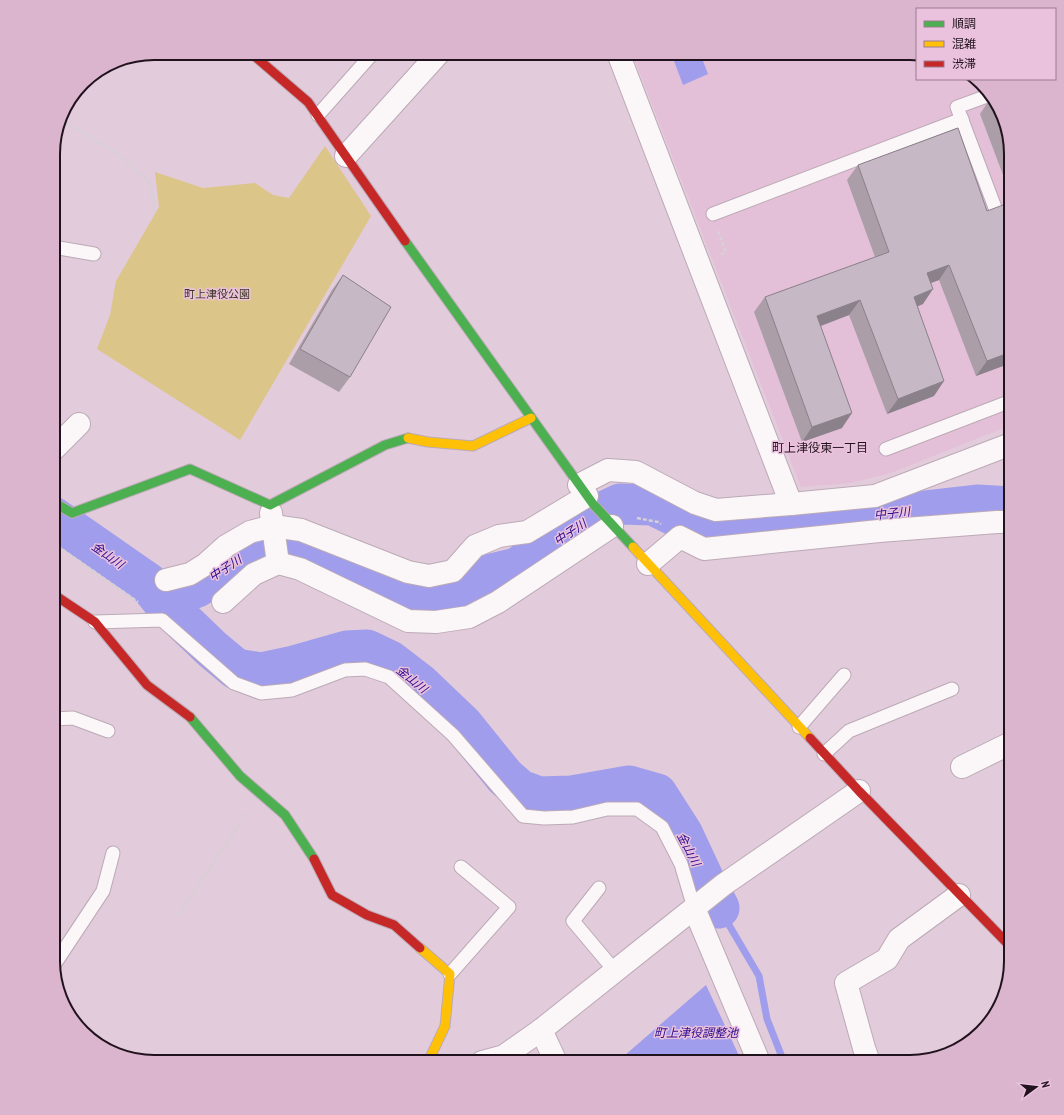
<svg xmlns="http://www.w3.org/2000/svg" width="1064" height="1115" viewBox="0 0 1064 1115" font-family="'PT Sans Narrow','Noto Sans JP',sans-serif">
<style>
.built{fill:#e4bfd8}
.green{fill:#dcc588}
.water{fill:#9f9dec}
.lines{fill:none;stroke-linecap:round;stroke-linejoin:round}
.stream{stroke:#9f9dec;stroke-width:7}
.river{stroke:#9f9dec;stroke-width:41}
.lane-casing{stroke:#bcaab6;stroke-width:15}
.street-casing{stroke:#bcaab6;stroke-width:24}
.fast-casing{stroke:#bcaab6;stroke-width:11}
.slow-casing{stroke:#bcaab6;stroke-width:11}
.jam-casing{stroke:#bcaab6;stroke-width:11}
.path{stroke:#d7d0d5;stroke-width:2.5;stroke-dasharray:4 2;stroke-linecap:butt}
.lane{stroke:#fbf7f9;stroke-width:13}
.street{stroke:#fbf7f9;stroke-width:22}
.fast{stroke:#4caf50;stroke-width:9}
.slow{stroke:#ffc107;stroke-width:9}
.jam{stroke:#c62828;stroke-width:9}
.wall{fill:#ab9ea9}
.shaded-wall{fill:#8b818a}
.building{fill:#c7b8c5;stroke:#8b818a}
.labels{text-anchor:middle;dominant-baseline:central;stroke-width:3;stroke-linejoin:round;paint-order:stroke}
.park-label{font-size:11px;fill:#3a351f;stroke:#ebc2dd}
.neighbourhood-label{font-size:12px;fill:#21131d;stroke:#ebc2dd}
.water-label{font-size:12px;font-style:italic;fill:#290a8c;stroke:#ebc2dd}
.rim{fill:none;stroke:#21131d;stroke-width:2}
</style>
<rect width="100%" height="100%" fill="#e2cbda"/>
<polygon class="built" points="632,53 916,53 917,79 975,79 986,88 1003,116 1011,154 1011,425 891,473 850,483 801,487"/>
<polygon class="green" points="325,146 371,216 240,440 97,349 110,315 116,281 159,207 155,172 203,188 255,183 273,195 289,198"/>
<g class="water">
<polygon points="671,53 700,53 708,74 683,85"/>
<polygon points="706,985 742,1062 617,1062"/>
</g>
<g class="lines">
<polyline class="stream" points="719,908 759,976 767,1019 784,1062"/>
<g class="river">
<polyline points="53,517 148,583 161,599 187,625 212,649 236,669 261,673 294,666 347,651 367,650 390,661 420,684 462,724 505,777 520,790 539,797 572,796 629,786 657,794 682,833 704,880 719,908"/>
<polyline points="161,599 181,593 197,587 243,556 284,547 315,556 425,605 449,604 477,592 492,574 517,568 582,522 620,504 653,505 707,531 889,515 977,505 1011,507"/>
</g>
<defs>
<g id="lane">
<polyline points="990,95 957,107 1011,250"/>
<polyline points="318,115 373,53"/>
<polyline points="713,214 962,119"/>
<polyline points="53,247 94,254"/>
<polyline points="886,449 1011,401"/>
<polyline points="95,622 162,620 234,683 261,693 292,690 345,670 365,669 389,677 453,735 523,816 544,818 573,817 607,809 637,809 662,827 681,864 694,908"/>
<polyline points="53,719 73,718 108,731"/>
<polyline points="799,727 844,675"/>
<polyline points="824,754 849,731 952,689"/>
<polyline points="599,888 573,921 615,971"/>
<polyline points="54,965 103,891 113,853"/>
<polyline points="450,974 509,907 461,867"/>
</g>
<g id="street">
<polyline points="618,53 791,504"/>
<polyline points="346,156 439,53"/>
<polyline points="53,450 79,424"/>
<polyline points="579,485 608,470 636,472 695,503 716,510 791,504 875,496 1011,444"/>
<polyline points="271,513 278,563"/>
<polyline points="648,564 680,537 704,549 879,531 997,522 1011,522"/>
<polyline points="166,580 190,574 206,564 226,546 250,532 273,526 301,530 408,572 429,576 453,571 475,546 499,536 527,532 587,496"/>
<polyline points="223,602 254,574 278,563 300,569 408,621 436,622 469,617 498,602 612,526"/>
<polyline points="962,767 1011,743"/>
<polyline points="694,908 759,1062"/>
<polyline points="541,1030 556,1062"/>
<polyline points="482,1062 504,1056 541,1030 723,885 859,791"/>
<polyline points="869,1062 864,1048 846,983 887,959 899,939 959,895"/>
</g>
<g id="fast">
<polyline points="405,241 593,504 633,547"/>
<polyline points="53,502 72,513 190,469 270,505 385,445 408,438"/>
<polyline points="190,717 240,776 285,815 314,859"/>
</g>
<g id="slow">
<polyline points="408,438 428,442 473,446 531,418"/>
<polyline points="633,547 810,738"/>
<polyline points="420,948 450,974 445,1026 428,1062"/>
</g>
<g id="jam">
<polyline points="251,53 308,102 405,241"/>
<polyline points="53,594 95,622 147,685 190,717"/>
<polyline points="810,738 859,791 1011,947"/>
<polyline points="314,859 332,895 367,915 394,925 420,948"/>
</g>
</defs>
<use href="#lane" class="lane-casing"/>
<use href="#street" class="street-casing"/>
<use href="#fast" class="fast-casing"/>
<use href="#slow" class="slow-casing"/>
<use href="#jam" class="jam-casing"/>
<g class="path">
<polyline points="61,118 63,121 119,154 151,185 154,214"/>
<polyline points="718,231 726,252 720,255"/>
<polyline points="637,518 658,522 661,524"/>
<polyline points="53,543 138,602"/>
<polyline points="177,916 248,812"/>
</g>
<use href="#lane" class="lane"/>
<use href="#street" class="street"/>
<use href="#fast" class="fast"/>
<use href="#slow" class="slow"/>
<use href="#jam" class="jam"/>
</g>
<g class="wall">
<polygon points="990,99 1003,116 1011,154 1011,196 980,114"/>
<polygon points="958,128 1011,363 976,376 939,280 931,283 923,304 918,306 934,396 887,414 849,315 821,326 842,428 802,442 754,312 765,297 875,257 847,180 858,165"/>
<polygon points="343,275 350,377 339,392 289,364 332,290"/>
</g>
<g class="shaded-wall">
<polygon points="949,265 939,280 917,288 927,273"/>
<polygon points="933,289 923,304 904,312 914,297"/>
<polygon points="860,300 849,315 807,331 817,316"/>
<polygon points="1011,352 1011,363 976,376 987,361"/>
<polygon points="944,381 934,396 887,414 898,399"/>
<polygon points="852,413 842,428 802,442 812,427"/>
</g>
<g class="building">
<polygon points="992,98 1003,116 1011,152 990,99"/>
<polygon points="958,128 987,211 1011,202 1011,246 1009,247 1011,253 1011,352 987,361 949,265 927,273 933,289 914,297 944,381 898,399 860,300 817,316 852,413 812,427 765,297 889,252 858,165"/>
<polygon points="343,275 391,307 350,377 300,349"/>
</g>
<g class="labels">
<g class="park-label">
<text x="217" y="294">町上津役公園</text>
</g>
<g class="neighbourhood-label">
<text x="820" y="447">町上津役東一丁目</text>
</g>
<g class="water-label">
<text transform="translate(892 513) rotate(-6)">中子川</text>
<text transform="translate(570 532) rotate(-34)">中子川</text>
<text transform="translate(108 555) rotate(35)">金山川</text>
<text transform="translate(225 568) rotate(-33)">中子川</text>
<text transform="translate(412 679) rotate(39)">金山川</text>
<text transform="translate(689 849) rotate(63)">金山川</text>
<text x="696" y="1032">町上津役調整池</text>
</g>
</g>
<path d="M0 0H1064V1115H0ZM154 60H910A94 94 0 0 1 1004 154V961A94 94 0 0 1 910 1055H154A94 94 0 0 1 60 961V154A94 94 0 0 1 154 60Z" fill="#dbb4ce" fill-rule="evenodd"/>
<path class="rim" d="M154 60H910A94 94 0 0 1 1004 154V961A94 94 0 0 1 910 1055H154A94 94 0 0 1 60 961V154A94 94 0 0 1 154 60Z"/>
<rect x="916" y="8" width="140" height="72" fill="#ebc2dd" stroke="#9a7c90"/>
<rect x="924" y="21" width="20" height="6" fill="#4caf50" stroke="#9a7c90"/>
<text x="952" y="28" font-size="12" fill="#21131d">順調</text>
<rect x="924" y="41" width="20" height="6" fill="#ffc107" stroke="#9a7c90"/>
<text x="952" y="48" font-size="12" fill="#21131d">混雑</text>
<rect x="924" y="61" width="20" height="6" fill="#c62828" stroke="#9a7c90"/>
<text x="952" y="68" font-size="12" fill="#21131d">渋滞</text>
<g transform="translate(1036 1087) rotate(75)" stroke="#ebc2dd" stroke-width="3" paint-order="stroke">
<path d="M0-3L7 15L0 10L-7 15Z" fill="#21131d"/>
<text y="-6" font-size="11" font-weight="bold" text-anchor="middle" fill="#21131d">N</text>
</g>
</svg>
